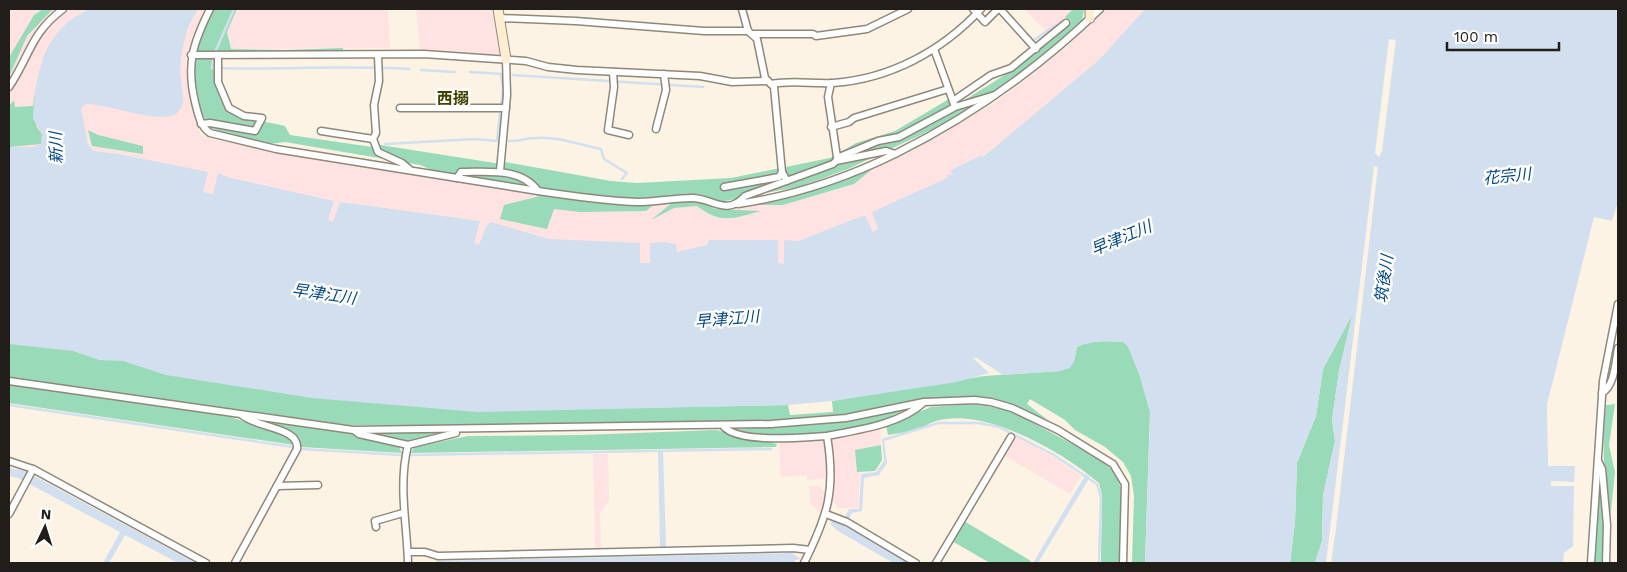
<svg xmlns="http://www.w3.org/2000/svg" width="1627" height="572" viewBox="0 0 1627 572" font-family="'Work Sans','Noto Sans JP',sans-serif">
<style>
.industrial{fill:#fee3e2}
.green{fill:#99dab9}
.water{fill:#d2dfef}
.pier{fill:#fcf3e4}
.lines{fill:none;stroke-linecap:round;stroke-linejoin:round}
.stream{stroke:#d2dfef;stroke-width:2.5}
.street-casing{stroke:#8f887a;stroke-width:9}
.secondary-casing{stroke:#8f887a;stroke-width:11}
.street{stroke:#fff;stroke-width:6}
.secondary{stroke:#feedd1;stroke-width:9}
.labels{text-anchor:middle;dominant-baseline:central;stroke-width:5;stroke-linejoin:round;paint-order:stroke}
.neighbourhood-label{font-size:16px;font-weight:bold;fill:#414200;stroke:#fff}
.water-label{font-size:16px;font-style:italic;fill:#02478a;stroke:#fff}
</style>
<rect width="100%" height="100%" fill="#fcf3e4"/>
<g class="industrial">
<polygon points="9,9 204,9 192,37 186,58 186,75 190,100 201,136 274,152 596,203 637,205 697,200 715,209 727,210 793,197 875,167 914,149 993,104 1063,50 1105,9 1367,9 939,285 9,241"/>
<polygon points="237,9 388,9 390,48 231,49 227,32"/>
<polygon points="416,9 493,9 501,55 420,51"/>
<polygon points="1024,9 1073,9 1066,17 1072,21 1052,37"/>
<polygon points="880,427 881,445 855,450 858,472 860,472 858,508 838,508 832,499 833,475 829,440 848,432"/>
<polygon points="1014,436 1054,457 1081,476 1070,494 1003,455"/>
<polygon points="825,440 828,478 807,480 806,475 781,477 779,442"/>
<polygon points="593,454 608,454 609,500 600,513 601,549 595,549"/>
<polygon points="809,486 819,486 827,494 821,514 810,503"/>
</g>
<g class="green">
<polygon points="43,9 53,9 27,36 9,77 9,59 11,54 34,15"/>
<path d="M90,9l-54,117 6,8 -1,10 -32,3v-41l5,-6 1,7 18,-1c9,-49 11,-71 57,-97z"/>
<path d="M214,9h23l-10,23 4,17 54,1 58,-2v5l-126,1c-6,16 -1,54 19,61 15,6 33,7 49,11l5,9 82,12 8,-2 115,18 10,-1 106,19 26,2 94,-5 99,-20 26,-15 39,-12 54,-32 4,13 10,-5v-6l53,-33 55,-47 -6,-4 8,-8h11l-2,12 -36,33 -43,32 -57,37 -98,46 -46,17 -82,16 -26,-8 -58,4 -37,-2 -165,-25 -14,-6 -135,-23 -15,2 -40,-9 -21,-8 -8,-16 -7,-39 4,-28z"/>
<polygon points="88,130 98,135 143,146 143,154 92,146"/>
<polygon points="875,167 854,184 783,205 751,205 793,197"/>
<polygon points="544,195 596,203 655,204 646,211 580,212 554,209 547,229 500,219 504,205"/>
<path d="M697,200l18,9 46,2c-28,7 -39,14 -64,-5l-23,2 -23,12 22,-18z"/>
<polygon points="1353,313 1339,371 1332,420 1335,441 1323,495 1322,541 1315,563 1290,563 1295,522 1297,463 1316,416 1323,369"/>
<path d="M9,335l620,73 159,-3 2,10 43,-3 -1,-11 152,-25 76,-5 14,-10 3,-14c14,-7 31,-6 46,-5l5,4 12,30 10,36 -5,151h-13l2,-67 -3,-20 -8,-14 -18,-15 -30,-17 -10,-10 -35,-21 -3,5 22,17 -40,-18 -21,-6 -26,-1 -38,4 -91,16 -58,5 -292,6 -136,-2 -338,-47z"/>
<path d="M9,384l217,31c21,9 48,12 67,25l1,5 -285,-42z"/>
<path d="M971,404l36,5 95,51 15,15 6,22 -3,66h-19l1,-67 -3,-13c-36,-31 -114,-76 -163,-62 -7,2 -12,6 -18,8 -9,3 -20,4 -30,6l-2,-10 45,-18z"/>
<path d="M1615,404l-6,41 6,27 -5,48c-7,-39 -8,-76 -4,-115z"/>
<polygon points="909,408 873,425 815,433 771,436 733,429 815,425"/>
<polygon points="257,421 351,433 399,447 402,453 301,447 300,438 292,432"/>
<polygon points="716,430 777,444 776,447 411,453 414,447 468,436 581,435"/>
<polygon points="368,433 446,433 409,441"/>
<polygon points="881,445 882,460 875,471 857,472 855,450"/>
<polygon points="1599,484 1605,530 1602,563 1593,563"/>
<polygon points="964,521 1031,561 1029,563 990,563 952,541"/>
</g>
<g class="water">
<path d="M90,9h108l-10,18 -6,23 -2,21 3,27 -1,9 -7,8c-25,7 -62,-10 -89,-11l-5,4 7,37 6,6 25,3 89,18 -5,20 10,2 5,-21 13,5 103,23 -6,19 5,2 7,-20 140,19 -6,22 5,2 7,-18 5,-5 58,17 91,4v20h10v-20l12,-1 14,2 1,8 30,-7 2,-5h69v23l6,1v-24l14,1 67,-26 8,17 5,-3 -6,-17 75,-34v-3h5l-1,-5 31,-15 1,2 116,-97 46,-51h473v192l-6,20 -18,-3 -47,187 2,61h26l-1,16 -23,-1v5h23l-1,60 -9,7 -1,10h-248l7,-22 1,-46 12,-54 -3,-21 7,-49 13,-56 -29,54 -7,47 -19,47 -2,59 -5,41h-145l5,-151 -10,-36 -12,-30 -5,-4c-15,-1 -32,-2 -46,5l-3,14 -4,7 -10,3 -57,4 -26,-17h-4l16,15 -32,9 -125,19 -44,4 -311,7 -165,-14 -146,-23 -43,-14 -24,-1 -26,-9 -64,-7v-197h25l7,-3 1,-10 -9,-15c2,-34 7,-72 34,-96 6,-6 16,-10 23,-14z"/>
<polygon points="884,439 887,463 879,475 864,478 862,511 852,513 849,519 845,517 849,509 859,509 861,474 876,472 884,461 882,440"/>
<polygon points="663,450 666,547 660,547 658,451"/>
<polygon points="9,468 25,471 196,563 178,563 125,535 109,563 103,563 120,532 18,478 9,476"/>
<polygon points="1086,474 1090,477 1038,563 1033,563"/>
<polygon points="832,521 843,524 909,563 893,563 838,531 830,524"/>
<polygon points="792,553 801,559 795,560 795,562 432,563 437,561"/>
</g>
<g class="pier">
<polygon points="1389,39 1396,40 1382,151 1379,157 1375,153"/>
<polygon points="1374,166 1378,167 1336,528 1331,563 1326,563"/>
<polygon points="1594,217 1612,221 1612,224 1596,220 1550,406 1551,464 1574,464 1575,466 1548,466 1547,405"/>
</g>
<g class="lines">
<g class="stream">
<polyline points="1034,40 1056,25"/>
<polyline points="216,50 234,9"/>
<path d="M213,61l-1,7c66,2 131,-3 197,1"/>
<polyline points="421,70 455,72"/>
<polyline points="470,72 503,74"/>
<polyline points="501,74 503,89 501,105"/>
<polyline points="513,75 703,87"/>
<polyline points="499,141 497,141 500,111"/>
<path d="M509,141c10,0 18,-3 27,-3 21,-2 44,7 65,11l3,10 23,14 -5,6"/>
<polyline points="385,144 475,139 497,141"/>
<polyline points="9,405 293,447"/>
<polyline points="883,440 938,423 979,423 999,427 1054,455 1097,484 1101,498 1099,563"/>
<polyline points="301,449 401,455"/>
<polyline points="411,455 771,449"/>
</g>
<defs>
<g id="street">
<path d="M210,9c-17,34 -24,55 -15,93 3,12 5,24 15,31l66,16 181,29 4,-6c25,0 60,-5 77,19 33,5 66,10 100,11 18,0 36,-4 54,-4 21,0 34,19 53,-2l88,-32 3,-3 50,-10 9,3c77,-38 144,-86 205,-145"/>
<polyline points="742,9 748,31 757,39 765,78 774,87 782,172 787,181"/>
<polyline points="973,9 985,22 998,9"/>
<polyline points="1000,9 1036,49"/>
<polyline points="500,18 576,21 704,31 748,31"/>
<polyline points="754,34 813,34 816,36 867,29 908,9"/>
<polyline points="934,49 954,104"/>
<polyline points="191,55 424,54 526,61 548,67 577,70 700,76 732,82 768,81"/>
<polyline points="378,55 379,81 374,105 376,133 373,139 378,152 402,163 409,169"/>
<polyline points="613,72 614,87 608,130 629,135"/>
<polyline points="831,83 828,97 837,157"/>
<path d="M771,84c22,-4 40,0 62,-1 57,-4 109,-32 148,-74"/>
<path d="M9,87c21,-31 21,-53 54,-78"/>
<polyline points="953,101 991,75 1011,68 1066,23"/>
<polyline points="400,108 506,108"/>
<polyline points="201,124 210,123 255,131 262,118 244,116 229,108 218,82 218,56"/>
<polyline points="831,127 849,122 854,118 948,89"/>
<polyline points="656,129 666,90 664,74"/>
<polyline points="321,131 373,139"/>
<polyline points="837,158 878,141 899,137 955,107 995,95"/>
<polyline points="500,171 507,95 506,59"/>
<polyline points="457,178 538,191"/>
<polyline points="724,187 779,177 782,172"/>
<path d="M738,204c54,-8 108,-26 157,-50"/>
<polyline points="9,381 353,430 771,424 846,418 924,402 975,400 991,402 1012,408 1058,430 1113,464 1125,484 1123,563"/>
<path d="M1602,393c13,-8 13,-30 16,-45"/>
<path d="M724,427c17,17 80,10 103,9"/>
<polyline points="355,431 359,434 408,445 456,433"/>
<path d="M408,445c-10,41 -1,78 0,118"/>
<polyline points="9,461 33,469 206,563"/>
<polyline points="1598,461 1602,469 1607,525 1606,563"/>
<polyline points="277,486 318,485"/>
<polyline points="9,514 33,469"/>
<polyline points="826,514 847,522 916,563"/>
<polyline points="376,527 375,521 403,513"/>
<polyline points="408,552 425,552 438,556 793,548 810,550"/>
<path d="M235,563l62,-114c3,-22 -41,-21 -55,-34"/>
<path d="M804,563c24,-48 32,-73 23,-127 30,-6 74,-12 96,-33"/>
<polyline points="936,563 1011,437"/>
<polyline points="1591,563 1603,381 1618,304"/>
</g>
<g id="secondary">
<polyline points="498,9 506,59"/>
<polyline points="1090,9 1090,18"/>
</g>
</defs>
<use href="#street" class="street-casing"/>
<use href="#secondary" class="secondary-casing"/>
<use href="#street" class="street"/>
<use href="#secondary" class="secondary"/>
</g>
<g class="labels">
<g class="neighbourhood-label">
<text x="453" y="98">西搦</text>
</g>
<g class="water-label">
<text transform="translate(56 148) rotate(-92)">新川</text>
<text transform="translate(1507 176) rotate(-6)">花宗川</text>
<text transform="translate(1121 238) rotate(-23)">早津江川</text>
<text transform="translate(1384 279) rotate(-82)">筑後川</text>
<text transform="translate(324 294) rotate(8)">早津江川</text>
<text transform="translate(727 319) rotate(-5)">早津江川</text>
</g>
</g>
<rect width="1627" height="572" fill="none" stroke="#211e19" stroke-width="20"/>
<g transform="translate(45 527) rotate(4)" stroke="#ffffff" stroke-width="4" paint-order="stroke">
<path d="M0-4L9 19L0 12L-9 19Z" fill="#211e19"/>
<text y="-8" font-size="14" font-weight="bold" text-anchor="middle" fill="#211e19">N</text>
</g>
<path d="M1447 42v8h112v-8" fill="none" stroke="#211e19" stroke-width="2.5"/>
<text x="1454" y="42" font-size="15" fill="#211e19" stroke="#ffffff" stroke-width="4" paint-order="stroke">100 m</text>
</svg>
